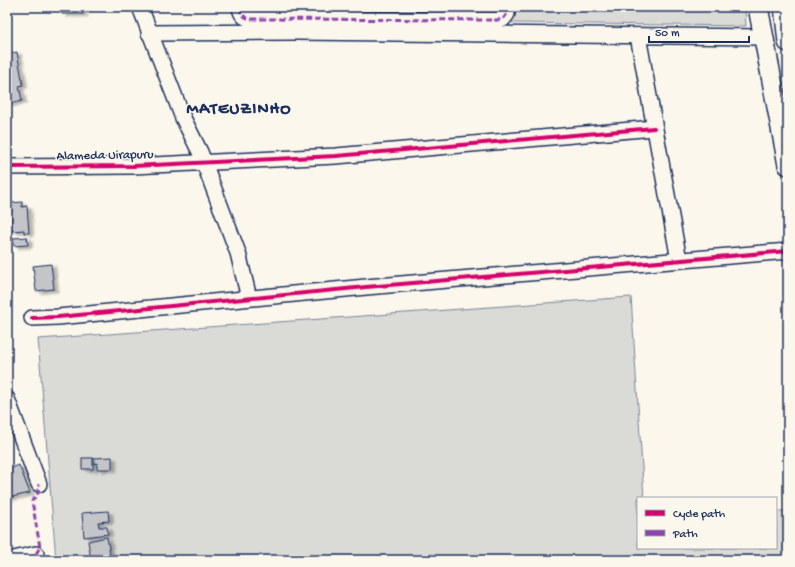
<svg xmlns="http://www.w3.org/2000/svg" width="795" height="567" viewBox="0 0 795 567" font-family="'Gochi Hand',sans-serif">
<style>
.green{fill:#dadad7;stroke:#7a849a}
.building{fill:#c3c5c9;stroke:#1b2f5e;filter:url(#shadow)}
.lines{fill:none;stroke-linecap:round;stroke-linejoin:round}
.minor-casing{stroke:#1b2f5e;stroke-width:18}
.major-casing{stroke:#1b2f5e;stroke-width:22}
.minor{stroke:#fbf7ec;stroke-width:15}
.major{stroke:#fbf7ec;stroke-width:19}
.quiet{stroke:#8e44ad;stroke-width:3;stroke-dasharray:6 3;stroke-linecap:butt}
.cycleway-casing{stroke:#fbf7ec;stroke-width:6}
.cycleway{stroke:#d6006c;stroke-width:4}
.labels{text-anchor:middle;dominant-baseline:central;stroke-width:3;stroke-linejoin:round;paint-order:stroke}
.street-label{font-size:13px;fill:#1b2f5e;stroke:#fbf7ec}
.district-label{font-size:17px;font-weight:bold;letter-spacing:1px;fill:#1b2f5e;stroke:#fbf7ec}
</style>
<defs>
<filter id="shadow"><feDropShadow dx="4.5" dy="2.5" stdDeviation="1" flood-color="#0004"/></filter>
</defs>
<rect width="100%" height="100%" fill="#fbf7ec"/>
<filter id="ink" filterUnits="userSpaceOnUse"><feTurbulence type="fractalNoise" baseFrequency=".025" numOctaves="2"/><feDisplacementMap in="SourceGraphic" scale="8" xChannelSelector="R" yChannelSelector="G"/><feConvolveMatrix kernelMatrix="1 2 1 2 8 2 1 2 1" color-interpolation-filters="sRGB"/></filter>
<g filter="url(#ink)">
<g class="green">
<polygon points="513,7 745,7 746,26 512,23"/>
<polygon points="631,297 644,498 638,498 638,548 776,548 776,511 788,511 788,560 56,560 38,339"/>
</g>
<g class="building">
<rect x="62" y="7" width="21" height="7"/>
<polygon points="17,52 23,85 19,86 22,101 7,104 7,54"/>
<polygon points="22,202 22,207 27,206 29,233 24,233 24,230 12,231 10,211 12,211 11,203"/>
<polygon points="27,237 28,245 14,246 13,238"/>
<polygon points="51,264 54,289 36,291 33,266"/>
<polygon points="112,457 112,469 97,469 97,463 94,464 94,458"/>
<rect x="82" y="458" width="11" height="11"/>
<polygon points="19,465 30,493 7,498 7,470"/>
<polygon points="108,511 109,521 98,522 99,527 107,527 108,534 84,537 82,513"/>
<polygon points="107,537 111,560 91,560 88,541"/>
</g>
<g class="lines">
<defs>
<g id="minor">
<polyline points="140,7 183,118 200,152 238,253 249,298"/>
<path d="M240,7c1,8 4,11 12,12l245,1 6,-1 4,-5v-7"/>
<polyline points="149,33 296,32 763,37"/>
<polyline points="638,36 679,260"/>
<polyline points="7,167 133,166 336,156 654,128"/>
<polyline points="32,318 58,317 366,287 788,251"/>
<polyline points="7,399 39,484"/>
<polyline points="9,560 36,554"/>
</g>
<g id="major">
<polyline points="758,7 788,165"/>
<polyline points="784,7 788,42"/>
</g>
</defs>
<use href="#minor" class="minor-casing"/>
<use href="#major" class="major-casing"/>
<use href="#minor" class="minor"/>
<use href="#major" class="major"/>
<g class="quiet">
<path d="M240,7c1,8 4,11 12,12l245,1 6,-1 4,-5v-7"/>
<polyline points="36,554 40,547 32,501 38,493 39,484"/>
</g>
<defs>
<g id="cycleway">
<polyline points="7,167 133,166 336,156 654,128"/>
<polyline points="32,318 58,317 366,287 788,251"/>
</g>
</defs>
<use href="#cycleway" class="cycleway-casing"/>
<use href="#cycleway" class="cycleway"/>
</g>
</g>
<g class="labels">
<g class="street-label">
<text transform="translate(105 156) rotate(-1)">Alameda Uirapuru</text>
</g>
<g class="district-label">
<text x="239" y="110">MATEUZINHO</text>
</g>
</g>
<rect width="795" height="567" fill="none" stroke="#fbf7ec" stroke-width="24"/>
<rect x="12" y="12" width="771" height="543" fill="none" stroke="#1b2f5e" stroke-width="1.5" filter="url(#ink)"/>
<rect x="637" y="497" width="140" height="52" fill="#fbf7ec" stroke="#a1a7b3"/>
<rect x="645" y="510" width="20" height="6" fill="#d6006c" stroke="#a1a7b3"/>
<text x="673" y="517" font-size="12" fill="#1b2f5e">Cycle path</text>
<rect x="645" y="530" width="20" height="6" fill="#8e44ad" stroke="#a1a7b3"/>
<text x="673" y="537" font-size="12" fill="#1b2f5e">Path</text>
<path d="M649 36v6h100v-6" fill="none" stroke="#1b2f5e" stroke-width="2"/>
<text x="655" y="36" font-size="12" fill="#1b2f5e" stroke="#fbf7ec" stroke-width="3" paint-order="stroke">50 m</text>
</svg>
